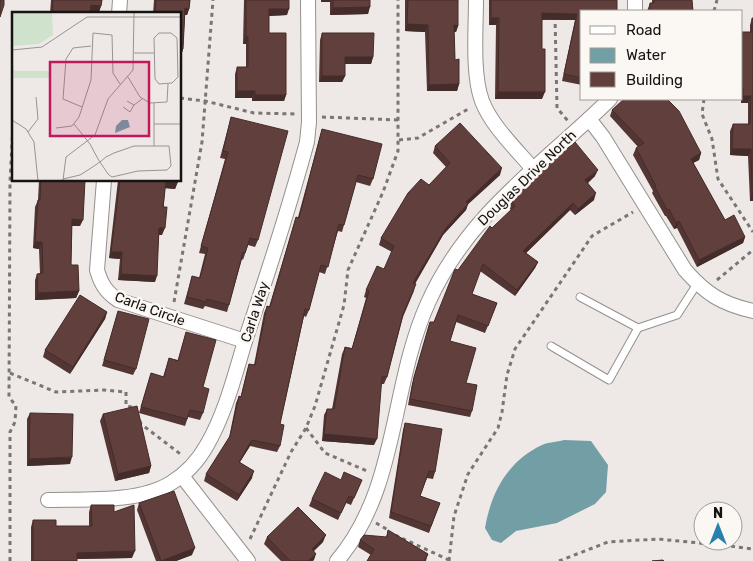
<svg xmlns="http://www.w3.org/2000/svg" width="753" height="561" viewBox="0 0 753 561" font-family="Rubik,sans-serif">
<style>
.water{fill:#729ea6}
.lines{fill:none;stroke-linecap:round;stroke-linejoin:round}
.service-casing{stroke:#94908d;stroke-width:9}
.minor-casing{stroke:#94908d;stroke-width:16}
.path{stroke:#797674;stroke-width:3;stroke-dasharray:4 4;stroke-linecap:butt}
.service{stroke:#fff;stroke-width:7}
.minor{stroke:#fff;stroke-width:14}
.wall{fill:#533634}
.shaded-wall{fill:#442c2a}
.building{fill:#613f3c;stroke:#442c2a}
.labels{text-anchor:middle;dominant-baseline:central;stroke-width:5;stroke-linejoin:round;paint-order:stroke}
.street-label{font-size:14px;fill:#161413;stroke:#fbf7f3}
.inset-road{fill:none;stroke:#989492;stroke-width:1}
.view{fill:#c2185b;fill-opacity:0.15;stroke:#c2185b;stroke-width:2.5}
.inset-edge{fill:none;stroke:#161413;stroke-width:2.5}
</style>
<rect width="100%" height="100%" fill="#eee9e6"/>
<path class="water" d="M564,440l27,1 17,24 -2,27 -11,12 -38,19 -41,8 -15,12 -9,-3 -7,-12c6,-36 23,-67 57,-83 6,-3 15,-3 22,-5z"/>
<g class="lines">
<defs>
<g id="service">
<polyline points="580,297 638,328 677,315 697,284"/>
<polyline points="551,346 609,380 638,328"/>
</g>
<g id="minor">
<path d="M476,0c0,29 -4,74 6,101 9,24 34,48 51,68"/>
<polyline points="635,11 635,0"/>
<polyline points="119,14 120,0"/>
<path d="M589,119l14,18 82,133c21,24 37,34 68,41"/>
<path d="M104,180l-7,90c4,14 9,22 21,30l127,41"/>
<polyline points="182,476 248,561"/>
<path d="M48,500c37,-1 91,3 123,-17 15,-9 27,-22 36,-38 19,-33 28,-71 39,-107 22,-65 43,-130 61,-196l2,-20 -1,-122"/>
<path d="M337,561c62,-73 53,-174 91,-258 40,-90 115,-138 182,-204"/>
</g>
</defs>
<use href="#service" class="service-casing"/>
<use href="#minor" class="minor-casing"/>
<g class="path">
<polyline points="714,11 717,0"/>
<polyline points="555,16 557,108 568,121"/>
<polyline points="180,98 205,101 254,113 296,114"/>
<polyline points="704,99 702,114 712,139 718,179 753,232"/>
<polyline points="322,117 399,120"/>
<polyline points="399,140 418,138 470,108"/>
<polyline points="717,280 753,250"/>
<polyline points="174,302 202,142 213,0"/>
<polyline points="10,373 56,392 104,390 126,392 126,406 137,408"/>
<polyline points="140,421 141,424 183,456"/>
<polyline points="306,428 325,453 367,471"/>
<polyline points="376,523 390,531"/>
<polyline points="395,535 449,560"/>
<polyline points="250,539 291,452 306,428 315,406 344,305 348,270 383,192 398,151 398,0"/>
<polyline points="10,561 10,432 15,422 16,406 9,397 10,182 14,107"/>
<polyline points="449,561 454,516 468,474 498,428 502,412 507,375 515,349 592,236 633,212"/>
<polyline points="559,561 608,542 658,539 730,546 753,549"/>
</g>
<use href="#service" class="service"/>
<use href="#minor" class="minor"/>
</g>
<g class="wall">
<polygon points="51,0 102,0 101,6 99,12 91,12 90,14 50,14"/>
<polygon points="154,0 190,0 189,9 187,15 185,15 183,49 181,56 180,56 180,14 153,14"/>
<polygon points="244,0 289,0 287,15 269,16 269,33 286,95 284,101 252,101 252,98 235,98 235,74 237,67 246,67 246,44 243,44"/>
<polygon points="321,0 370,0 368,14 330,15 330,2 321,2"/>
<polygon points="405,0 458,0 458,26 456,32 454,32 455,60 459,84 457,91 427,91 425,32 405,31"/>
<polygon points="489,0 617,0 582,11 582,85 562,81 575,20 542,20 542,99 495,99 496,25 489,25"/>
<polygon points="652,0 692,0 693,11 647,11 650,3 652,3"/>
<polygon points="752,18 753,18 753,201 750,201 748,156 730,155 730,131 733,124 748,124 748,103 741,103 741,99 742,99 742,32 750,32 750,25"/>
<polygon points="322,33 373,57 371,64 345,64 345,76 342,82 319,82 320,40"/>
<polygon points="612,110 701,153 699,160 693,163 725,220 745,237 743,243 697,267 677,228 674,229 666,216 665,216 652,193 653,191 633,155 636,148 638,147 610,116"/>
<polygon points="231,117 258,240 255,247 248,245 243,260 242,259 227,312 205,306 203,309 184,304 192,276 199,278 205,254 199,253 225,159 220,158"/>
<polygon points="322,129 373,179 370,186 356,182 342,232 338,231 325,274 319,272 309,310 306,317 304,316 280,424 280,446 277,452 250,446 240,462 252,478 237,501 204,481 206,474 229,438 236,403 239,396 241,396 247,371 249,364 254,365 264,313 267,306 269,307 294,224 296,217 298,217"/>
<polygon points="435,146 500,175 468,204 466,210 443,235 415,284 414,291 403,317 387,377 384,384 381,384 374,445 322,441 324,415 327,409 332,409 342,354 345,347 352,348 366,298 364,297 366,290 384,269 392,252 379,245 381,238 446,167 433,153"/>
<polygon points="544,168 595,176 588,183 594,200 575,215 570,210 526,253 538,262 535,268 515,296 480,271 472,294 497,303 485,333 456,322 450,341 466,383 472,411 470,417 408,405 412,384 430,322 434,322 458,270 492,228 511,210 509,208 511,201 542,171"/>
<polygon points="39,180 85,180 80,226 72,226 71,265 79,291 76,298 35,300 35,280 37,274 40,274 39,249 33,248 35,207 38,200"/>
<polygon points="118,180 178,180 175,189 165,188 162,235 159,235 155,282 118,280 120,259 109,258"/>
<polygon points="118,311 136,369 133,375 102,366"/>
<polygon points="107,312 105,319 70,374 43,357 45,350"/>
<polygon points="186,332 203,387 203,413 200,420 188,417 185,426 139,413 151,373 163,377 169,358 178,360"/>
<polygon points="30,413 70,464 27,466 27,419"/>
<polygon points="103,414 151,466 149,473 115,481 100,421"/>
<polygon points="405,423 435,472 433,479 427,478 420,496 440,503 429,533 389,518 403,430"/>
<polygon points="341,480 362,480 351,505 346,503 338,520 309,506 312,499"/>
<polygon points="139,503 192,555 176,561 156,561 137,510"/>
<polygon points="91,505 114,512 132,558 77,559 77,561 31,561 31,527 33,520 56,526 89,526 89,512"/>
<polygon points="388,530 428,554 426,561 367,561 371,555 358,547 360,540 386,537"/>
<polygon points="267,537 323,542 314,551 314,560 313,561 281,561 264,544"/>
</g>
<g class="shaded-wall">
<polygon points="322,0 331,0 330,2 321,2"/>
<polygon points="91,5 101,6 99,12 89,11"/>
<polygon points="370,7 368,14 330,15 333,8"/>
<polygon points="185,8 189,9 187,15 183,15"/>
<polygon points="269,9 289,9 287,15 266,16"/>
<polygon points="542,13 577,14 575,20 540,19"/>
<polygon points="491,18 499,18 496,25 489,25"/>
<polygon points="407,24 428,25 425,32 405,31"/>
<polygon points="454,25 458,26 456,32 452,32"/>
<polygon points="246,37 248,37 246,44 243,44"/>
<polygon points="180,49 183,49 181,56 180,56"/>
<polygon points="345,57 373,57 371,64 342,64"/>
<polygon points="322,76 345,76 342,82 319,82"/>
<polygon points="459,84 457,91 427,91 429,85"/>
<polygon points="237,91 255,91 252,98 235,98"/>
<polygon points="498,92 545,92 542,99 495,99"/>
<polygon points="255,95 286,95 284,101 252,101"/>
<polygon points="743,96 751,96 748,103 741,103"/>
<polygon points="732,149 751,149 748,156 730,155"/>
<polygon points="701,153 699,160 689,165 691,159"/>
<polygon points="502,168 500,175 464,208 466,202"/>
<polygon points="598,170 595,176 583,187 585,180"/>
<polygon points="166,181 178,182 175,189 164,188"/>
<polygon points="596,193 594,200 575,215 578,209"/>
<polygon points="752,194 753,194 753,201 750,201"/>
<polygon points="573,203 570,210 521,258 523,251"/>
<polygon points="468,204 466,210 443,235 411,290 413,283 446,228"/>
<polygon points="72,219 83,220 80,226 70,226"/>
<polygon points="679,221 677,228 674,229 676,223"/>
<polygon points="159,228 165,228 162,235 157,234"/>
<polygon points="745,237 743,243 697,267 699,260"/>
<polygon points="35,242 42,242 39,249 33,248"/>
<polygon points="111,252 122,252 120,259 109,258"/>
<polygon points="538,262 535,268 515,296 517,290"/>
<polygon points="121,274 157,276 155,282 118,280"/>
<polygon points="79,291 76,298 35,300 38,293"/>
<polygon points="107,312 105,319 70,374 73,367"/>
<polygon points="324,434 377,439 374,445 322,441"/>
<polygon points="252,440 250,446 236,468 239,462"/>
<polygon points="72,457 70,464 27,466 29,459"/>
<polygon points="151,466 149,473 115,481 118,474"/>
<polygon points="254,471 252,478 237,501 239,495"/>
<polygon points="326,535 323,542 309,555 312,549"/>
<polygon points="195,548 192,555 176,561 161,561"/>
<polygon points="135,551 132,558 74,559 77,553"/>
<polygon points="316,554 314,560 308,561"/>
</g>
<g class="building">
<polygon points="0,0 4,0 4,5 0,17"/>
<polygon points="53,0 102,0 101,6 91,5 90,14 52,14"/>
<polygon points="156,0 190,0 189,9 185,8 183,49 180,49 180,14 155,14"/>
<polygon points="246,0 289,0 289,9 269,9 269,33 286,33 286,95 255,95 255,91 237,91 237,67 248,67 248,37 246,37"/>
<polygon points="333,0 370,0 370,7 333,8"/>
<polygon points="408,0 458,0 458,26 454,25 455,60 459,59 459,84 429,85 428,25 407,24"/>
<polygon points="491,0 617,0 617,11 582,11 582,78 564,74 577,14 542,13 542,49 545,49 545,92 498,92 499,18 491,18"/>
<polygon points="654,0 692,0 693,11 650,11 650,3 654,3"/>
<polygon points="752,18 753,18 753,194 752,194 751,149 732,149 733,124 750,124 751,96 743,96 743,88 742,88 742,32 752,32"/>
<polygon points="322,33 374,33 373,57 345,57 345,76 322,76"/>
<polygon points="624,99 667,99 679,111 701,153 691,159 725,220 734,215 745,237 699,260 679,221 676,223 669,209 667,210 655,187 656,186 636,148 644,143 612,110"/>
<polygon points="231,117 288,131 258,240 250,238 245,253 243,252 229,305 207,299 206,302 187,297 192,276 200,278 208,248 201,246 228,152 223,151"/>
<polygon points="460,123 502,168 466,202 468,204 446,228 413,283 416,284 403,314 387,377 382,377 377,439 324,434 327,409 334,409 345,347 352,349 369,291 366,290 377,266 384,269 394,246 381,238 408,193 421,179 429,185 450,163 435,146"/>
<polygon points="322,129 382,144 373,179 358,175 344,225 339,224 328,267 321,265 309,310 305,309 280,424 284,425 280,446 252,440 239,462 254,471 239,495 206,474 230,436 239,396 241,397 249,364 255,365 267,306 270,307 296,217 299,218"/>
<polygon points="575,142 598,170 585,180 596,193 578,209 573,203 523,251 538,262 517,290 483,264 472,294 497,303 488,326 458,315 450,341 476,348 466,383 477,385 472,411 410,399 414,377 430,322 434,322 455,269 458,270 490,226 492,228 515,206 511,201 545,169 544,168"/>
<polygon points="41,180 85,180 83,220 72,219 71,265 78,265 79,291 38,293 37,274 43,273 42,242 35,242 38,200 40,200"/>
<polygon points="120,180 178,180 178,182 166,181 163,207 167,207 165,228 159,228 157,276 121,274 122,252 111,252"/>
<polygon points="80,295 107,312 73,367 45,350"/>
<polygon points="118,311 149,319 136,369 104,360"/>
<polygon points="186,332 216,340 203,387 209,389 203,413 190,410 187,419 141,407 151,373 164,377 169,358 178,361"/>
<polygon points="137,406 151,466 118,474 103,414"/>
<polygon points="30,413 73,414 72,457 29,459"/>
<polygon points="405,423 442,429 435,472 429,471 420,496 440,503 431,526 391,512"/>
<polygon points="325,472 341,480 344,472 362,480 354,498 349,496 341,513 312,499"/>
<polygon points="174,491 195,548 161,561 139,503"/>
<polygon points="91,505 114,505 114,512 134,505 135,551 77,553 77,561 33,561 33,520 56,520 56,526 92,526"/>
<polygon points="298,507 326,535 312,549 316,554 308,561 290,561 267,537"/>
<polygon points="388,530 428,554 424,561 367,561 374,549 360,540 364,535 387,537"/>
<polygon points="663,560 664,561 652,561"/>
</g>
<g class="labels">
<g class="street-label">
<text transform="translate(527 178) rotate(-44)">Douglas Drive North</text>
<text transform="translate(150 309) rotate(20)">Carla Circle</text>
<text transform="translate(255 312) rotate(-72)">Carla Way</text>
</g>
</g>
<g transform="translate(12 12)">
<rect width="169" height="169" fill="#eee9e6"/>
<path d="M0,0h40l1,23 -14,9 -27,2zM0,48l2,11h36v7h-38z" fill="#cfe2cc"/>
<path d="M110,108h6l2,7 -15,6 1,-7z" fill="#729ea6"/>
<path class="inset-road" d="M147,21h12l6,5 1,39 -6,6 -13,1 -4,-5 -1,-41zM0,38l30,-3 45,-30h94M122,41h20M116,65l12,20 10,6 17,-1 1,-18M115,89l7,4 8,-6M142,91v43M70,95l-19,-8 3,-40 7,-11 18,-2M111,95l7,5 4,-7M0,108l14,9 8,13 4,39M142,112h27M44,116l16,-2 7,-9 12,-37 2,-47 19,2 1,38 7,11M16,120l10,-13 -2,-22M51,167l17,-4 8,-5 12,-8 6,-5 8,-4 20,-7h35l2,20 -4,4 -29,1 -26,6 -4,-3 -10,-15 -8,-15 -16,-20M51,168l3,-23 29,-22 13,-36 25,-29 1,-58"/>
<path class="view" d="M38,50h99v74h-99z"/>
<rect width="169" height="169" class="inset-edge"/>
</g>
<rect x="580" y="10" width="162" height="90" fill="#fbf7f3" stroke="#9f9c99"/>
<rect x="590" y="26" width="25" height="8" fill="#ffffff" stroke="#9f9c99"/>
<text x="626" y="35" font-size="15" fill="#161413">Road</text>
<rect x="590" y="48" width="25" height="15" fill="#729ea6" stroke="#9f9c99"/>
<text x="626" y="60" font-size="15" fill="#161413">Water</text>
<rect x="590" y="72" width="25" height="15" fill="#613f3c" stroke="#9f9c99"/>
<text x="626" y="85" font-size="15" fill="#161413">Building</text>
<g transform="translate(718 526)"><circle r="24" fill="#fbf7f3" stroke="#9f9c99"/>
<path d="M0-4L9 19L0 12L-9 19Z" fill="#2780ae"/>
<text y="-8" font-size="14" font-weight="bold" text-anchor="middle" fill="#161413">N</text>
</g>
</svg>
